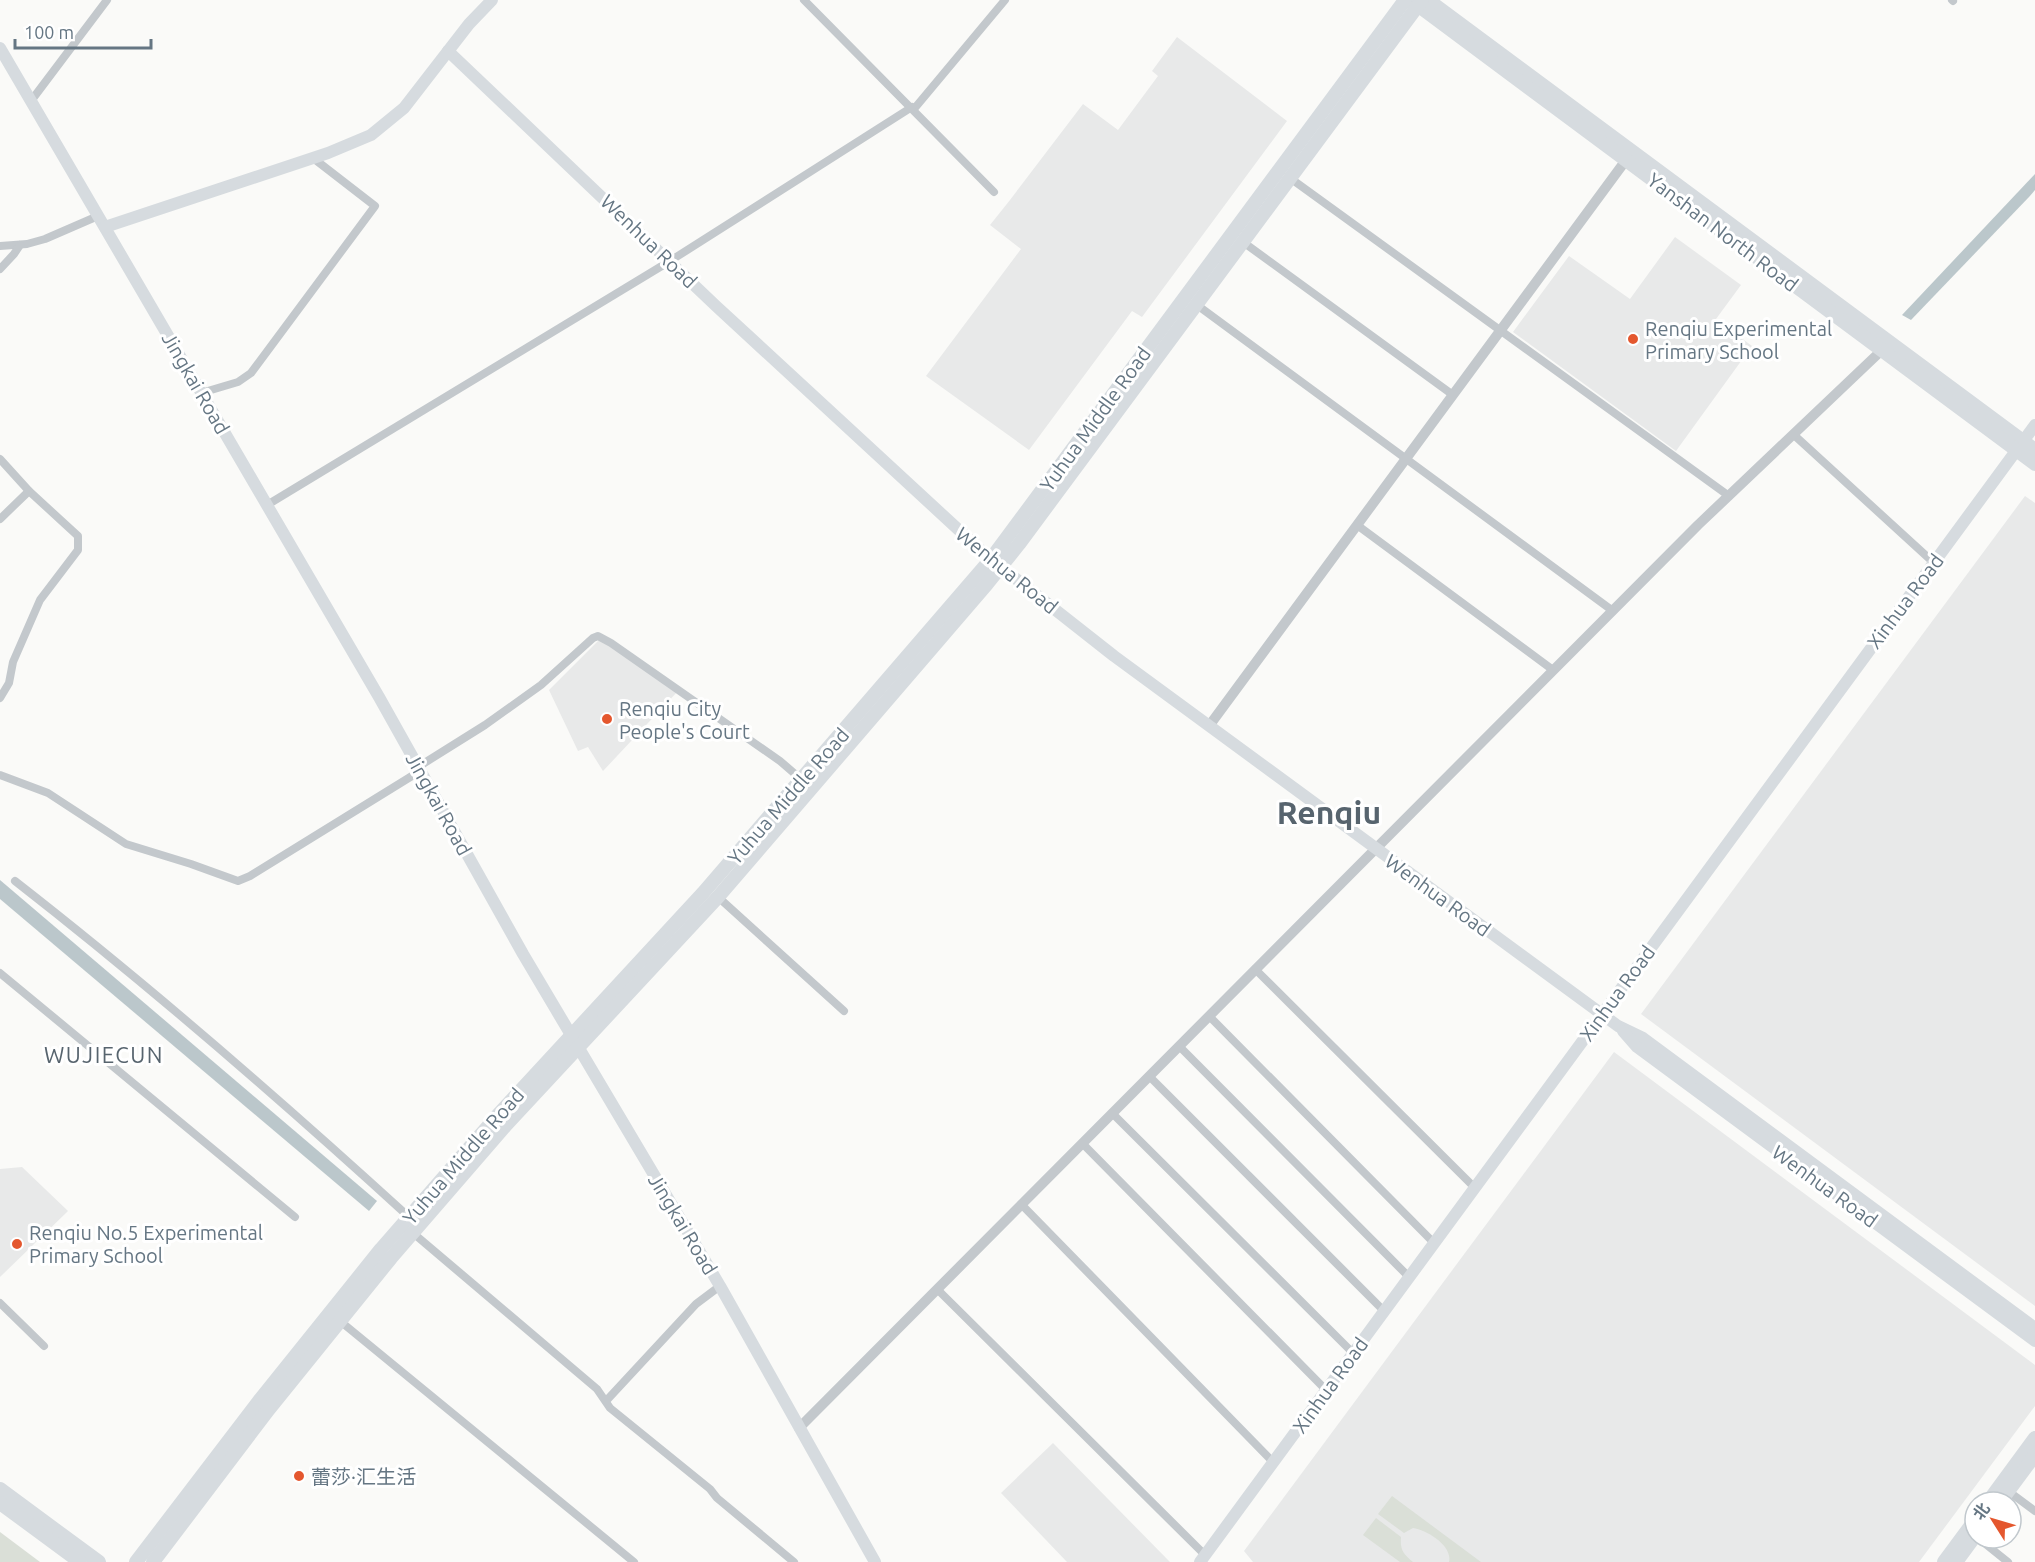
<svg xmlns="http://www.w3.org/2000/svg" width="2035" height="1562" viewBox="0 0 2035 1562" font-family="Ubuntu,'Noto Sans SC',sans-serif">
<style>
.built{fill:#e8e9e9}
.green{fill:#dadfd7}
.water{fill:#bbc7cb}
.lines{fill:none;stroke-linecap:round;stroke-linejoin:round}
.minor{stroke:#c3c8cc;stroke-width:8}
.tertiary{stroke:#c3c8cc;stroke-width:10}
.secondary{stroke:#d6dbdf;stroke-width:12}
.primary{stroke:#d6dbdf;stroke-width:14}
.poi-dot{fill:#e4572e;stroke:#fff;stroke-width:2}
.labels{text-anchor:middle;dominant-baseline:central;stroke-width:6;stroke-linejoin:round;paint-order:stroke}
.street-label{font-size:20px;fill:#657683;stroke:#fff}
.poi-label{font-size:20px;fill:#657683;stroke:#fff;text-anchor:start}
.quarter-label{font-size:22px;letter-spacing:1.5px;fill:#57646e;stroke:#fff}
.town-label{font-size:32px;font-weight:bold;fill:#57646e;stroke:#fff}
</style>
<rect width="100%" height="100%" fill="#fafaf8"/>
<g class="built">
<polygon points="1177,37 1287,121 1142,317 1132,311 1029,450 926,376 1021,249 990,225 1010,200 1083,104 1118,130 1158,76 1152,71"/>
<polygon points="1675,237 1741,285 1716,319 1752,346 1676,451 1513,332 1569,256 1630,299"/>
<polygon points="2025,496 2035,503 2035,1306 1641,1014"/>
<polygon points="600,639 677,692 603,771 588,747 578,751 549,690"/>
<polygon points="1614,1052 2035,1365 2035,1406 1919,1562 1253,1562 1244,1551"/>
<polygon points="22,1167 68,1211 0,1277 0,1169"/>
<polygon points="1053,1443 1170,1562 1067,1562 1001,1493"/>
</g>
<g class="green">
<path d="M1392,1496l89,66h-32c4,-16 -22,-32 -36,-34l-9,5 -26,-19z"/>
<path d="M1376,1518l25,19c-1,13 2,17 12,25h-13l-37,-27z"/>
<polygon points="0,1532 40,1562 0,1562"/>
</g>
<g class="water">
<polygon points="2035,174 2035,190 2029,197 1911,320 1902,315"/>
<polygon points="0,880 377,1201 369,1211 0,899"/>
</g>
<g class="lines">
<g class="minor">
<polyline points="804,0 994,192"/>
<polyline points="1952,0 1953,1"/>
<polyline points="31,101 107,0"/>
<polyline points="914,109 1005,0"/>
<polyline points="1290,178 1729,496"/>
<polyline points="1243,242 1453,395"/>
<polyline points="0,246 27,244 45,239 98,216"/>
<polyline points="0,269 14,254 20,245"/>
<polyline points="1197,305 1613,611"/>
<polyline points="201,393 238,382 251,373 375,206 313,158"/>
<polyline points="1794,435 1933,562"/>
<polyline points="0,459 29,491 78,536 78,550 40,600 13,662 9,683 0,698"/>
<polyline points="267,505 670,261 912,107"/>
<polyline points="0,519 29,491"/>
<polyline points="1357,525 1553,670"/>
<polyline points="418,767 485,725 541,685 593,638 598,636 611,643 780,761 802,780"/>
<polyline points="0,775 48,793 126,844 191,864 238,881 250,876 420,771"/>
<path d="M15,881c136,106 267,220 394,336"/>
<polyline points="718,897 844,1011"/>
<polyline points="1255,969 1475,1188"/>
<polyline points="0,973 295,1217"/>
<polyline points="1209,1016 1434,1243"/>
<polyline points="1179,1046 1409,1277"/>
<polyline points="1149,1076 1384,1311"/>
<polyline points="1112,1113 1353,1353"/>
<polyline points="1082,1143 1326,1390"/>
<polyline points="1021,1204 1273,1462"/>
<polyline points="413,1233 597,1389 610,1408 710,1489 717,1498 794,1562"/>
<polyline points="937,1289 1205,1555"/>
<polyline points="0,1303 44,1346"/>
<polyline points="340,1321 634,1562"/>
<polyline points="606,1401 696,1304 720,1286"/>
<polyline points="2008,1491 2035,1511"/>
<polyline points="1978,1538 2008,1562"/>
</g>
<g class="tertiary">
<polyline points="1209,726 1626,160"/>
<polyline points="799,1428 1698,525 1882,350"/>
</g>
<g class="secondary">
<polyline points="0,48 379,697 523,954 720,1286 875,1562"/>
<polyline points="448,51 716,306 987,556 1114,656 1618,1026 1643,1038 2035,1328"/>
<polyline points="105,227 328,153 371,135 404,108 469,24 492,0"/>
<polyline points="1623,1031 1637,1047 2035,1341"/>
<polyline points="1200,1562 2035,425"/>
</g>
<g class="primary">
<polyline points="1428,0 2035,450"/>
<polyline points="1412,1 2035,464"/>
<polyline points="0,1489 99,1562"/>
<polyline points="1988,1502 2035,1438"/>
<polyline points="2000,1502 2035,1455"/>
<polyline points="0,1503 80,1562"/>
<polyline points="136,1562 259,1401 381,1249 497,1116 703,893 991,559 1405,0"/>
<polyline points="153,1562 269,1409 391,1258 506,1125 718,897 987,584 1019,544 1422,0"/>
<polyline points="1944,1562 1975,1520"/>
<polyline points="1956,1562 1975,1536"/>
</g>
</g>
<g class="poi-dot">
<circle cx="1633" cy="339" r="6"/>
<circle cx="607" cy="719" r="6"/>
<circle cx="17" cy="1244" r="6"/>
<circle cx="299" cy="1476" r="6"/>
</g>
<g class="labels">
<g class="street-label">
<text transform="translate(1723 232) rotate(37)">Yanshan North Road</text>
<text transform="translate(649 241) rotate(44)">Wenhua Road</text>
<text transform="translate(196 383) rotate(60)">Jingkai Road</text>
<text transform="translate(1095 419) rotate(-54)">Yuhua Middle Road</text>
<text transform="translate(1007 570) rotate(39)">Wenhua Road</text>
<text transform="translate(1905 601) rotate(-53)">Xinhua Road</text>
<text transform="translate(788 796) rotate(-49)">Yuhua Middle Road</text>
<text transform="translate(439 804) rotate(61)">Jingkai Road</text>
<text transform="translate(1438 895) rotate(36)">Wenhua Road</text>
<text transform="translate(1617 993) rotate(-54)">Xinhua Road</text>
<text transform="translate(463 1156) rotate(-49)">Yuhua Middle Road</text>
<text transform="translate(1825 1186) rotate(36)">Wenhua Road</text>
<text transform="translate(683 1224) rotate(59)">Jingkai Road</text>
<text transform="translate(1330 1385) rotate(-54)">Xinhua Road</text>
</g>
<g class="poi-label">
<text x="1645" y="328">Renqiu Experimental<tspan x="1645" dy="23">Primary School</tspan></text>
<text x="619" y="708">Renqiu City<tspan x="619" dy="23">People's Court</tspan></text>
<text x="29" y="1232">Renqiu No.5 Experimental<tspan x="29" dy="23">Primary School</tspan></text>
<text x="311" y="1476">蕾莎·汇生活</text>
</g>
<g class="quarter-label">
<text x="104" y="1054">WUJIECUN</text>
</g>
<g class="town-label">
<text x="1329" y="812">Renqiu</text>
</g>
</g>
<g transform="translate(1993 1520) rotate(307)"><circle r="28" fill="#ffffff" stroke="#c1c8cd" stroke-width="1.5"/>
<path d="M0-4.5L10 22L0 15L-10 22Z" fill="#e4572e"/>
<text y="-9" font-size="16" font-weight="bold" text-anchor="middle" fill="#657683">北</text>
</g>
<path d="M15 39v9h136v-9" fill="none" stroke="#657683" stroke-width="3"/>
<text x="24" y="39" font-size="18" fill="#657683" stroke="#ffffff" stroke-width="4.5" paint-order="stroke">100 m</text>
</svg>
